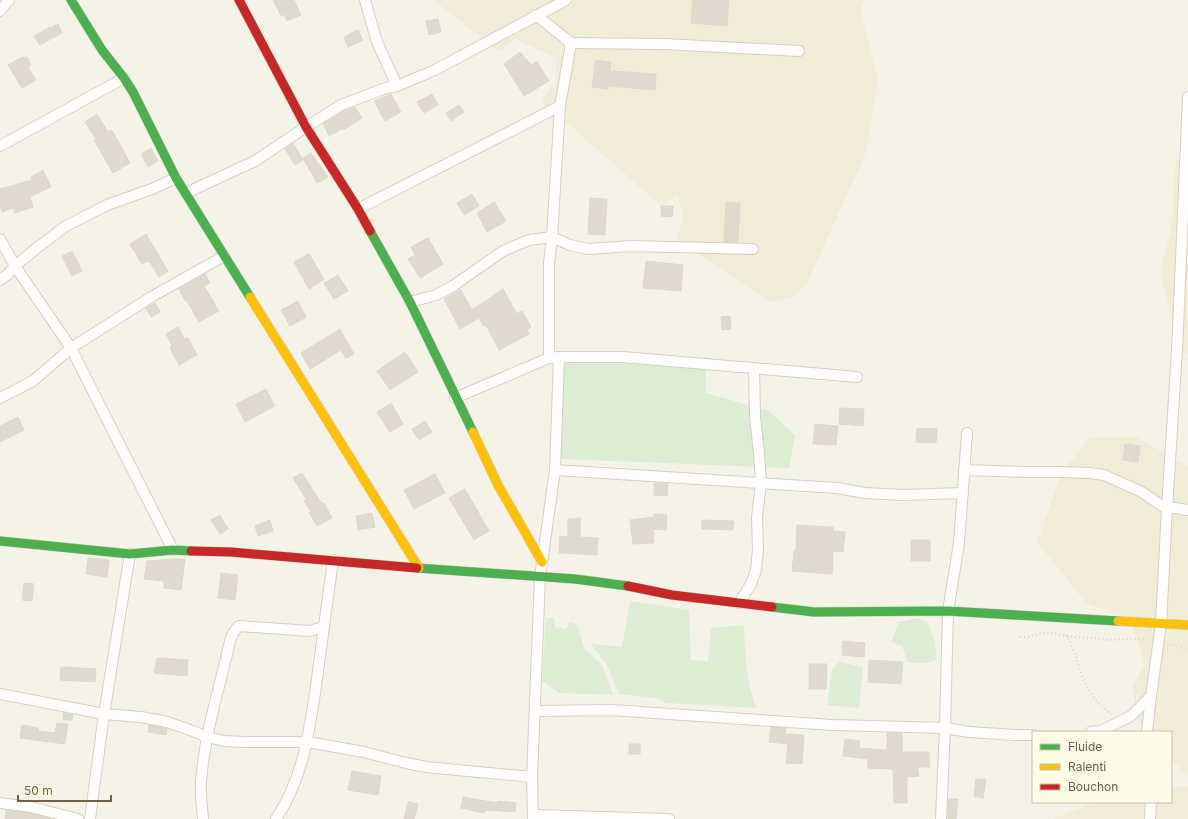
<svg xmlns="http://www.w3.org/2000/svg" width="1188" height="819" viewBox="0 0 1188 819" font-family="Inter,sans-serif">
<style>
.residential{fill:#f1ecd8}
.green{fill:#dcedd3}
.building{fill:#dfdacd;stroke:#ded8ca}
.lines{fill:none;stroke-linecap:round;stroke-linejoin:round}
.street-casing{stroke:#d4cfc5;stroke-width:12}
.fast-casing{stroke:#d5d0c6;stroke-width:10}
.slow-casing{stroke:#d5d0c6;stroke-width:10}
.jam-casing{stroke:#d5d0c6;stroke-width:10}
.path{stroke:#d7d2c9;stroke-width:2;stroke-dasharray:1 3;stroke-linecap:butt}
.street{stroke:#fefdfc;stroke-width:10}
.fast{stroke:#4caf50;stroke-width:9}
.slow{stroke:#ffc107;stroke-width:9}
.jam{stroke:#c62828;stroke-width:9}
</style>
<rect width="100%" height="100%" fill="#f5f3e8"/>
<g class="residential">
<polygon points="433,0 864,0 860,11 878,78 865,155 808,281 792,297 769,302 677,239 683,217 678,195 661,206 572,127 550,120 542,99 556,82 556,58 515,39 499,51"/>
<polygon points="1176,158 1188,171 1188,355 1176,336 1160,270 1172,226"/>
<polygon points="1136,437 1188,466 1188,777 1171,759 1171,732 1147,732 1139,723 1132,687 1145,665 1130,619 1087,604 1037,542 1062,472 1090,438"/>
<polygon points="1188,786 1188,819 1052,819 1097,802 1171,802 1171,788"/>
</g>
<g class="green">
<polygon points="561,359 706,366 706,393 769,411 795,435 789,468 561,459"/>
<path d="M630,601l59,9 2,50 17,1 3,-33 33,-3c1,29 2,55 12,83l-90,-5 -10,-5 -37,-4 -12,-29 -16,-21 31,3z"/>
<polygon points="546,618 554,618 555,627 566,629 570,622 578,626 584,648 602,665 613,695 559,693 542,681"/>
<polygon points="918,618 927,622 934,639 937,660 925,663 908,663 902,646 891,642 899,622"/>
<polygon points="839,662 863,667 859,708 827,705 832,669"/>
</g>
<g class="building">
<polygon points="273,0 294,0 301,15 287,21 284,14 281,16"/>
<polygon points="693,0 729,0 727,26 691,23"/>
<polygon points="438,19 441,32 429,35 426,21"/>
<polygon points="58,24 62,33 40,45 34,36 50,27 51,28"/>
<polygon points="358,30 363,40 348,47 344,37"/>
<polygon points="520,52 531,65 537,62 549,81 524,96 504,64"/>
<polygon points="27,57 31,65 28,67 36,80 22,88 8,65 21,58"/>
<polygon points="596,60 611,62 610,71 656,74 655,90 608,86 608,89 592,87"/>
<polygon points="391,94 401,112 385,121 374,101"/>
<polygon points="432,94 438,105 424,113 417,102"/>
<polygon points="459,105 464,112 451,121 446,113"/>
<polygon points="355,107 362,118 343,130 342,129 329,136 323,124 344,111"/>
<polygon points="97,114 108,132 112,130 130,163 113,173 94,140 96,139 85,122"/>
<polygon points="293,143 303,160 295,165 285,149"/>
<polygon points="151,148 158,161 148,167 141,154"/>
<polygon points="311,153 328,177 317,183 303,158"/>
<polygon points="43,170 51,187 30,197 33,207 14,213 14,208 2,212 0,206 0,189 32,180 31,177"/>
<polygon points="472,194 479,206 464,215 457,203"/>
<polygon points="590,198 607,199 605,235 588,234"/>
<polygon points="494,202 506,221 487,232 477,213"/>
<polygon points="726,202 740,203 738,242 724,242"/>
<polygon points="661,206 673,206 672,217 661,216"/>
<polygon points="146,234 168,271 159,277 149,261 142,264 130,244"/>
<polygon points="428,238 443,264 420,278 408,259 415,255 411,247"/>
<polygon points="72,251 82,271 72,276 62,256"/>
<polygon points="309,254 324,279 309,289 294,262"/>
<polygon points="646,261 683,265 681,291 643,288"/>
<polygon points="205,274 210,283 204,286 219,311 199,322 187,301 186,302 179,289"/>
<polygon points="338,275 348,291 334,299 324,283"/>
<polygon points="503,289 517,314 522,311 531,327 527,329 529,334 499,350 486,325 484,326 479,318 460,329 444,299 461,290 472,310"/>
<polygon points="298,301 306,317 290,326 281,310"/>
<polygon points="155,303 160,312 151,317 146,308"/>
<polygon points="730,316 731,329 722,330 721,317"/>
<polygon points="178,327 184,339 188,338 197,355 179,365 170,348 172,346 166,334"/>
<polygon points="340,329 354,354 346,358 341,350 310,369 301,353"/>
<polygon points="405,352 418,372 390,390 377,371"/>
<polygon points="266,389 275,406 245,422 236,404"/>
<polygon points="391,403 403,424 390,432 377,412"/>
<polygon points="840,408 864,409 863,426 839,424"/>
<polygon points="18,417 24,430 0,442 0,426"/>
<polygon points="425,421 432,432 419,440 412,429"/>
<polygon points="815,424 838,426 836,445 813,444"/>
<polygon points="917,428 937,429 936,443 916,442"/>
<polygon points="1125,444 1140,446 1138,462 1123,460"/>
<polygon points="302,473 322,504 324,503 332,518 317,526 309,512 311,511 304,501 306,499 293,478"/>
<polygon points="435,474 445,493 414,509 404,490"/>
<polygon points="654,483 668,484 667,496 654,495"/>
<polygon points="465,489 489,531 474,540 449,498"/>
<polygon points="372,513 375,527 358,530 356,516"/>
<polygon points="654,514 667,515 666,530 653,529 654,543 633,544 630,520 654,517"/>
<polygon points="220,515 228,529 220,534 211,520"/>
<polygon points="580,518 580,537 598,538 597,555 559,553 560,536 568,537 568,519"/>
<polygon points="270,520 273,531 258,536 255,526"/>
<polygon points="702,520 734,521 733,530 702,529"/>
<polygon points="797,525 833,527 833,531 845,532 843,552 833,551 832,574 792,571 794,551 796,551"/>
<rect x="911" y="540" width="19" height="21"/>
<polygon points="88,558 109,560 107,577 86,574"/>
<polygon points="173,559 185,559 181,590 164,588 164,581 144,579 147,561"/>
<polygon points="221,573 238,575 235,600 218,598"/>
<polygon points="24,583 34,584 32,601 22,600"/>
<polygon points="843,641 865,643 864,657 842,655"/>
<polygon points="157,658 188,660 187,676 154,673"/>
<polygon points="869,660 903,662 901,684 868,682"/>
<polygon points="809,664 827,664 826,689 809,689"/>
<polygon points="61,667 96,669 95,682 60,680"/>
<polygon points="63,713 73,715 72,720 63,720"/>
<polygon points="57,723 68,724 65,744 20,738 22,725 38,728 39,731 55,733"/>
<polygon points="149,725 167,729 166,735 148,732"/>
<polygon points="771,727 786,728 785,734 804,735 802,764 786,763 788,744 769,742"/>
<polygon points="887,733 902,733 902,752 929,752 930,767 918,767 919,776 907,777 907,803 894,803 893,769 868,768 868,759 843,756 845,739 860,741 859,748 887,750"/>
<rect x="629" y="744" width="11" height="10"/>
<polygon points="352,771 381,776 378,795 348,790"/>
<polygon points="976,779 986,780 983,798 974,796"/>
<polygon points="463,797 497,803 498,801 516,803 515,812 485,810 484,813 461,808"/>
<polygon points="948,799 958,799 956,819 948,819"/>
<polygon points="408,802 418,804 414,819 404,819"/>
<polygon points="6,810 30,813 52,819 5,819"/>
</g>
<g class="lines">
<defs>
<g id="street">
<polyline points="365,0 377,42 397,86"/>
<polyline points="0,11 9,0"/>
<polyline points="536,15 571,43 560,106 552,237 549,263 549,358"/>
<polyline points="571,43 664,44 799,51"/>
<polyline points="0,146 124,78"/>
<polyline points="186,193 255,161 306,127 341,105 386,88 397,86 435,70 566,0"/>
<polyline points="358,209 560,106"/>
<polyline points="0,239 15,266 71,348 173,550"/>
<polyline points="0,280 7,275 15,266 38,247 66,226 107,205 152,189 176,178"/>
<polyline points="410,302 436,295 453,286 503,251 529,240 552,237 570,245 588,249 631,246 753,249"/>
<polyline points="0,398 33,381 71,348 153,296 224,256"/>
<polyline points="455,398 549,358 559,357 623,357 857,377"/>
<polyline points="555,470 837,488 865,493 903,495 963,493"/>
<polyline points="964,470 1026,472 1062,472 1090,473 1104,475 1142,492 1162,506 1188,510"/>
<polyline points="739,603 751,584 756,570 758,550 757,518 761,482 759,453 755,416 754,368"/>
<polyline points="0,694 104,714 141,717 167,722 190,730 208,737 224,741 244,742 308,742 364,752 406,763 426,767 532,777"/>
<polyline points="535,711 611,710 832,725 945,728 969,732 1015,735 1033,735"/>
<polyline points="1091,732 1101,731 1131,716 1151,696"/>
<polyline points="1147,732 1151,696 1161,624 1167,508 1177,351 1188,97"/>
<polyline points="0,803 31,807 78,819"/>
<polyline points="534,815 669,819"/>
<polyline points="90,819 104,714 130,554"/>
<path d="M203,819c-1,-12 -3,-25 -2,-37 3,-44 17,-90 27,-132 2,-10 4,-18 11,-24l70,5 15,-4"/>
<path d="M276,819c27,-41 33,-85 40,-133 6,-42 11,-84 17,-126"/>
<polyline points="533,819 532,777 540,577 555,470 559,357"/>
<polyline points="941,819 945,728 948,611 959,543 967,433"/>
<polyline points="1150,819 1151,802"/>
</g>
<g id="fast">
<polyline points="71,0 102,50 124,78 133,92 176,178 250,297"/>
<polyline points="370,231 410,302 473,432"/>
<polyline points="0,541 130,554 173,550 191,551"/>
<polyline points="417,568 575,579 628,586"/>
<polyline points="772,607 814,612 948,611 1118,621"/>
</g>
<g id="slow">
<polyline points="250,297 419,568"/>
<polyline points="473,432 498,485 542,562"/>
<polyline points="1118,621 1188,625"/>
</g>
<g id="jam">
<polyline points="239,0 306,127 358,209 370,231"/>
<polyline points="191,551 231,552 417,568"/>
<polyline points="628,586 672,595 772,607"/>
</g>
</defs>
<use href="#street" class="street-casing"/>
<use href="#fast" class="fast-casing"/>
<use href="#slow" class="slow-casing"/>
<use href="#jam" class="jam-casing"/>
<g class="path">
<path d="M1066,635c12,19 13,43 27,61 4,7 12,13 18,18"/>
<polyline points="1020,637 1027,637 1046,632 1074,637 1095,638 1106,640 1135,639 1147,640"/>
<polyline points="1169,644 1188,649"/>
</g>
<use href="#street" class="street"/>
<use href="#fast" class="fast"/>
<use href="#slow" class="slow"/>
<use href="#jam" class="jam"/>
</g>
<rect x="1032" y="731" width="140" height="72" fill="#fefbe8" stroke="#c6bda8"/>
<rect x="1040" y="744" width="20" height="6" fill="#4caf50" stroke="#c6bda8"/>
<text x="1068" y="751" font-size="12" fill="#726149">Fluide</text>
<rect x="1040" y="764" width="20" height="6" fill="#ffc107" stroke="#c6bda8"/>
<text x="1068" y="771" font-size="12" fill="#726149">Ralenti</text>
<rect x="1040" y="784" width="20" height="6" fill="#c62828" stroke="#c6bda8"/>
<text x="1068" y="791" font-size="12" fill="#726149">Bouchon</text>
<path d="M18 795v6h93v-6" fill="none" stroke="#726149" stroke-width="2"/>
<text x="24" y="795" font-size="12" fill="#726149" stroke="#fefbe8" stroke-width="3" paint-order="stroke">50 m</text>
</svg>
